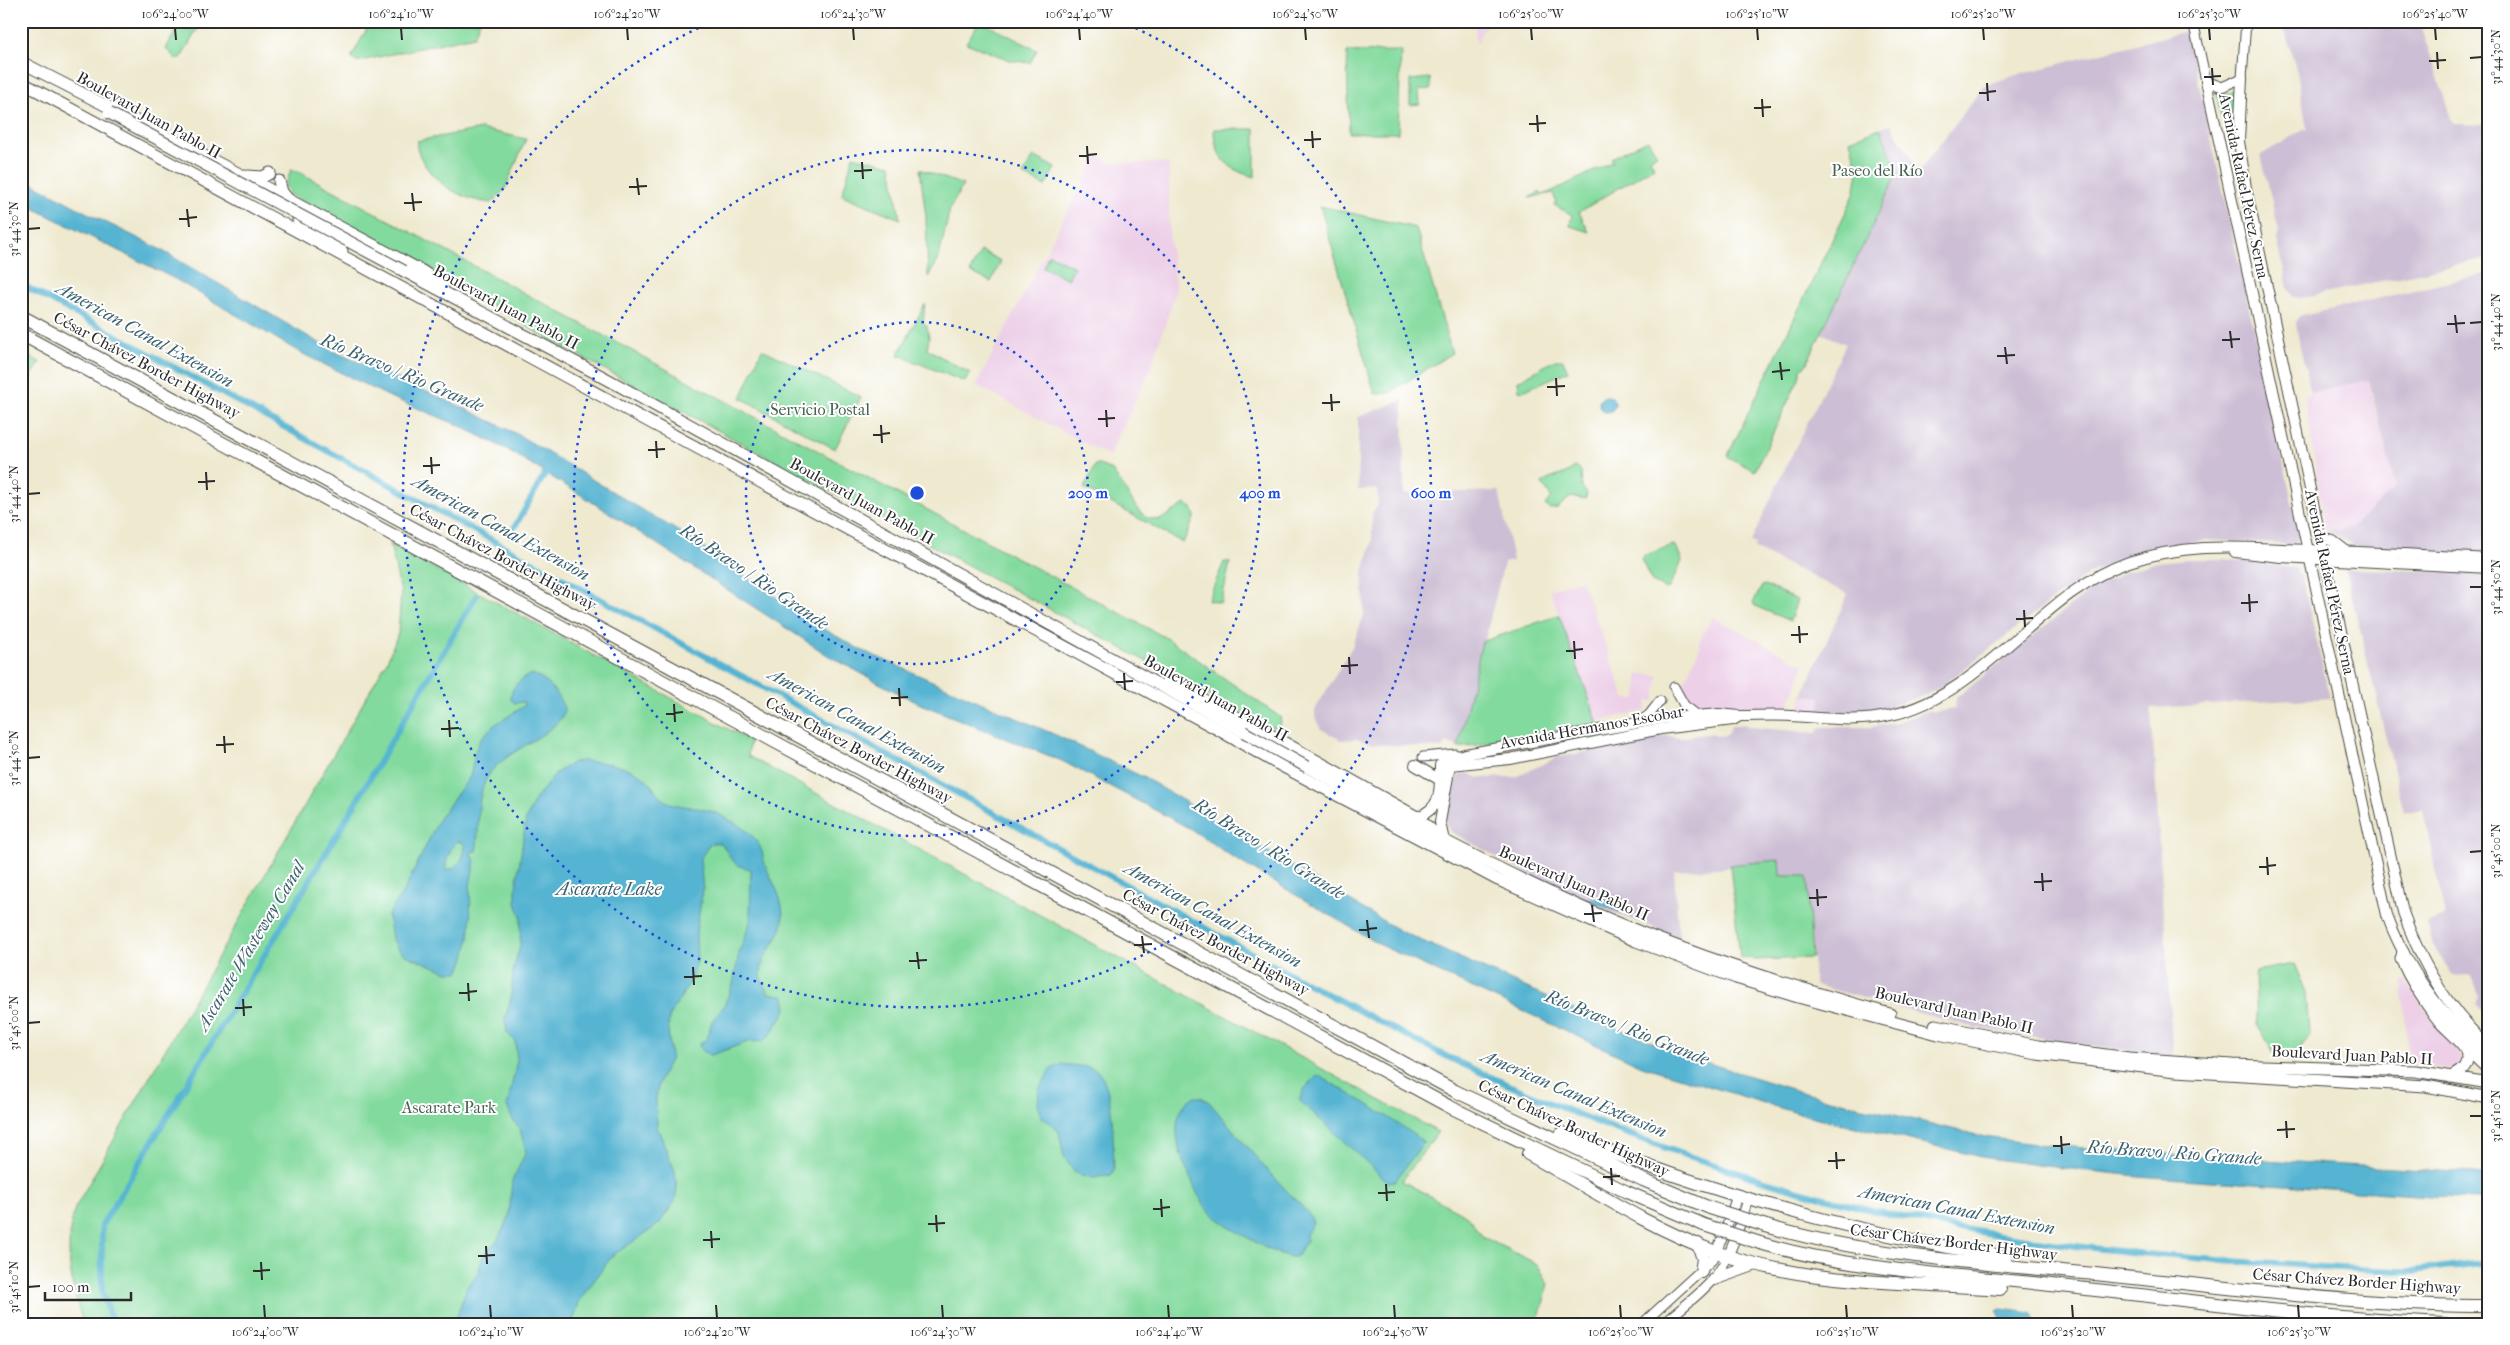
<svg xmlns="http://www.w3.org/2000/svg" width="2510" height="1345" viewBox="0 0 2510 1345" font-family="'IM FELL French Canon',serif">
<style>
.built{fill:#edd0e8}
.industrial{fill:#ccbed4}
.green{fill:#83da9e;stroke:#578264}
.water{fill:#54b4d2;stroke:#40707e;fill-rule:evenodd}
.lines{fill:none;stroke-linecap:round;stroke-linejoin:round}
.canal{stroke:#54b4d2;stroke-width:6}
.secondary-casing{stroke:#484844;stroke-width:11}
.primary-casing{stroke:#484844;stroke-width:12}
.trunk-casing{stroke:#484844;stroke-width:13}
.motorway-casing{stroke:#484844;stroke-width:14}
.secondary{stroke:#fff;stroke-width:9}
.primary{stroke:#fff;stroke-width:10}
.trunk{stroke:#fff;stroke-width:11}
.motorway{stroke:#fff;stroke-width:12}
.trunk-bridge-casing{stroke:#484844;stroke-width:13;stroke-linecap:butt}
.motorway-bridge-casing{stroke:#484844;stroke-width:14;stroke-linecap:butt}
.trunk-bridge{stroke:#fff;stroke-width:11}
.motorway-bridge{stroke:#fff;stroke-width:12}
.ticks{fill:none;stroke:#2b2b2b;stroke-width:2}
.ring{fill:none;stroke:#1d4ed8;stroke-width:2.5;stroke-dasharray:2.5 5}
.labels{text-anchor:middle;dominant-baseline:central;stroke-width:4;stroke-linejoin:round;paint-order:stroke}
.street-label{font-size:16px;fill:#2b2b2b;stroke:#fff}
.park-label{font-size:16px;fill:#45604e;stroke:#fff}
.water-label{font-size:18px;font-style:italic;fill:#3b626e;stroke:#fff}
.centre{fill:#1d4ed8;stroke:#fff;stroke-width:2.5}
.ring-label{font-size:15px;text-anchor:middle;font-weight:bold;fill:#1d4ed8;stroke:#fff;stroke-width:4;stroke-linejoin:round;paint-order:stroke}
.neatline{fill:none;stroke:#2b2b2b;stroke-width:2}
.ticks-label{font-size:12px;text-anchor:middle;fill:#2b2b2b}
</style>
<rect width="100%" height="100%" fill="#fff"/>
<filter id="ink" filterUnits="userSpaceOnUse"><feTurbulence type="fractalNoise" baseFrequency=".02" numOctaves="2"/><feDisplacementMap in="SourceGraphic" scale="10" xChannelSelector="R" yChannelSelector="G"/><feConvolveMatrix kernelMatrix="1 2 1 2 8 2 1 2 1" color-interpolation-filters="sRGB"/></filter>
<filter id="wash" filterUnits="userSpaceOnUse"><feTurbulence type="fractalNoise" baseFrequency=".0096" numOctaves="4" result="noise"/><feDisplacementMap in="SourceGraphic" scale="20" xChannelSelector="R" yChannelSelector="G"/><feGaussianBlur stdDeviation="1.12" result="paint"/><feColorMatrix in="noise" values="0 0 0 0 0 0 0 0 0 0 0 0 0 0 0 0 0 1.4 0 .05"/><feComposite in="paint" operator="in"/></filter>
<g filter="url(#wash)">
<rect width="100%" height="100%" fill="#eee9cf"/>
<g class="built">
<polygon points="1475,21 1489,21 1481,33 1478,43 1476,43"/>
<polygon points="1631,21 1661,21 1637,33"/>
<polygon points="1097,155 1111,163 1169,163 1169,232 1176,291 1149,372 1109,456 976,385"/>
<polygon points="2368,380 2395,487 2355,526 2340,530 2325,529 2305,397 2311,392"/>
<polygon points="1581,579 1625,698 1637,699 1638,674 1658,675 1655,701 1648,701 1646,711 1597,721 1550,590"/>
<polygon points="1712,617 1804,665 1786,712 1711,708 1700,706 1689,700 1684,689 1684,682 1701,645 1699,642"/>
<polygon points="1802,695 1820,697 1819,712 1800,710"/>
<polygon points="2404,979 2434,1022 2457,1050 2461,1056 2460,1068 2454,1070 2409,1063 2402,981"/>
</g>
<g class="industrial">
<polygon points="2282,21 2419,21 2453,124 2489,125 2489,258 2301,298 2293,297 2288,288 2277,239 2279,231 2261,155 2307,128 2297,72"/>
<polygon points="2187,31 2300,537 2293,545 2205,540 2158,545 2128,554 2090,573 2043,607 1942,686 1926,695 1871,712 1819,712 1820,697 1802,695 1848,594 1753,548 1756,544 1751,542 1777,485 1846,344 1821,333 1898,172 1880,128 1891,124 1919,171 1984,86 2009,77"/>
<polygon points="2489,273 2489,555 2356,547 2325,529 2340,530 2355,525 2395,487 2369,380 2311,392 2300,347 2296,323 2298,317"/>
<polygon points="1403,400 1404,494 1499,491 1513,561 1504,563 1458,748 1453,744 1445,744 1444,747 1437,748 1372,744 1357,739 1341,740 1321,729 1315,718 1315,710 1352,647 1364,615 1363,571 1372,543 1372,513 1378,505 1377,489 1358,490 1358,417"/>
<polygon points="2186,559 2224,559 2296,568 2302,578 2330,698 2151,708 2173,1057 1976,1028 1815,985 1807,877 1780,876 1778,860 1730,865 1730,867 1674,871 1679,937 1589,903 1518,869 1450,831 1445,823 1457,777 1462,774 1468,773 1479,778 1516,777 1558,757 1644,742 1668,735 1678,738 1713,733 1715,736 1727,735 1731,726 1743,724 1751,727 1816,733 1821,727 1870,727 1898,722 1930,710 1934,712 1955,709 1956,698 2090,590 2125,572 2157,562"/>
<polygon points="2345,569 2403,570 2489,575 2489,1023 2476,1003 2479,997 2471,975 2453,976 2433,945 2427,923 2445,917 2423,810 2404,812"/>
</g>
<g class="green">
<polygon points="181,21 202,21 181,58 176,59 166,49"/>
<polygon points="371,21 480,21 474,36 356,62 351,58"/>
<polygon points="980,21 1037,50 1030,63 1010,60 966,43"/>
<polygon points="1401,51 1398,133 1349,133 1347,52"/>
<polygon points="1430,78 1431,89 1419,90 1420,104 1410,105 1410,80"/>
<polygon points="2234,91 2232,126 2223,126 2216,92 2226,94"/>
<polygon points="1880,128 1898,172 1806,365 1801,369 1799,378 1755,471 1728,457 1729,453 1854,195 1858,172 1850,140"/>
<path d="M481,129l45,10 -21,50 -13,14c-30,-3 -59,-19 -72,-47 -2,-5 -4,-9 -3,-15z"/>
<path d="M1214,129h41v48c-26,-6 -41,-20 -41,-48z"/>
<polygon points="1648,140 1657,154 1650,159 1654,167 1579,212 1589,232 1570,226 1572,215 1554,205 1556,202 1553,193 1529,198 1540,192 1541,195 1546,194 1613,162 1611,158"/>
<polygon points="853,156 891,165 900,219 842,195"/>
<polygon points="1034,156 1055,168 1045,186 1023,175"/>
<polygon points="920,169 963,185 950,209 938,261 928,277 926,217"/>
<polygon points="291,170 301,173 1168,639 1280,717 1281,723 1277,727 1268,727 539,334 465,289 290,195 285,186"/>
<polygon points="1320,206 1416,228 1452,353 1389,393 1375,394"/>
<polygon points="981,251 1001,261 991,282 970,272"/>
<polygon points="1049,254 1074,267 1068,279 1043,267"/>
<polygon points="925,304 923,323 927,326 929,338 927,349 970,373 965,382 898,355"/>
<polygon points="762,349 861,397 835,449 741,398"/>
<polygon points="21,352 40,362 21,395"/>
<polygon points="1555,360 1563,360 1568,371 1523,391 1519,390 1518,381"/>
<polygon points="1096,464 1112,470 1138,510 1147,518 1160,520 1185,504 1192,508 1195,516 1183,543 1084,488"/>
<path d="M1575,467l6,4 1,16 5,6 -1,5 -5,1 -10,-2 -14,11 -7,1 -5,-4 6,-8 -9,-14c11,-7 20,-6 33,-16z"/>
<path d="M390,544l360,197 -2,15 690,376 -36,49 65,35 16,21 54,27 12,20 -12,40h-1454c-12,-42 -20,-73 -8,-116l312,-547 11,-27 3,-41z"/>
<polygon points="1673,545 1676,546 1682,561 1669,588 1666,589 1652,582 1641,559 1643,556"/>
<polygon points="1224,562 1230,563 1221,603 1208,600"/>
<polygon points="1765,585 1797,600 1790,621 1755,606 1753,603 1762,586"/>
<polygon points="1559,615 1598,724 1458,748 1482,642"/>
<polygon points="1779,860 1780,876 1807,876 1812,958 1754,960 1753,958 1740,958 1730,865"/>
<polygon points="2294,964 2306,992 2309,1035 2292,1058 2277,1057 2257,1025 2255,976 2256,971"/>
</g>
<g class="water">
<polygon points="21,177 91,215 156,247 333,351 462,407 517,434 691,539 812,622 859,649 1058,736 1147,779 1400,931 1603,1022 1692,1058 1801,1092 1985,1137 2035,1144 2136,1152 2489,1174 2489,1200 2137,1176 2045,1166 1981,1157 1797,1113 1642,1066 1382,946 1237,860 1189,828 1062,761 918,703 879,683 829,656 605,510 508,450 458,425 390,397 301,353 175,279 21,202"/>
<circle cx="1607" cy="404" r="8"/>
<path d="M532,674c12,4 19,12 26,22 2,5 6,9 6,14 0,21 -62,41 -76,66 -14,23 -7,50 -12,75l-5,1v3l4,4c-1,10 -5,21 -5,31 1,26 2,55 -10,80l-3,2h-9l-43,-17 -7,-6 -6,-11 -4,-23 16,-24 36,-74 30,-40 6,-28 5,-11 12,-12 31,-20v-4l-9,1 -4,-3c-2,-12 10,-22 21,-26zM458,841l7,3c-1,13 -5,25 -19,26 -1,-9 5,-24 12,-29z"/>
<path d="M584,761c20,1 50,5 64,20 7,8 11,18 22,22 13,4 37,5 48,11 15,8 36,17 43,35 3,6 2,13 5,18 8,18 18,33 17,53 -1,25 -38,43 -14,73l16,3 2,13 -18,27 -7,6 -11,-1 -40,14 -6,-2 -6,-7 1,-3 7,-4 5,-18 12,-15 9,-22 6,-31 11,-31 1,-53c-7,-1 -13,-3 -18,-8 -8,-8 -8,-23 -23,-17l-10,15 3,31 -7,42 1,30 -7,20 -21,35 -1,12 3,29 -12,24 -3,16 1,29 18,44 2,19 -2,11 -16,23 -47,32 -32,44 -8,24h-115v-8l10,-29 10,-13 8,-22 12,-11 12,-24 3,-36 14,-29 -6,-23 -7,-9 -6,-13 10,-47 -2,-19 -8,-8 -2,-14 6,-21 2,-27 7,-25 1,-30 -5,-13v-15l10,-69 9,-19 21,-27 18,-11z"/>
<polygon points="1622,896 1624,909 1620,912 1584,899"/>
<path d="M1062,1064c11,2 25,1 34,6 19,11 17,80 18,100l-3,5 -18,3 -18,-5 -11,-16 -5,-25 -7,-8 -10,-6 -4,-10 1,-19 12,-20z"/>
<polygon points="1318,1075 1385,1115 1424,1142 1395,1181 1388,1182 1299,1100 1304,1089"/>
<path d="M1193,1097h8l8,5 57,67 43,45 4,8 -7,13 1,5 -11,17c-17,2 -74,-33 -87,-46 -7,-8 -14,-21 -17,-30 -1,-6 -6,-12 -8,-17 -8,-22 -14,-52 9,-67z"/>
<polygon points="2002,1308 2031,1312 2034,1314 2034,1322 2004,1324 1997,1310"/>
</g>
<g class="lines">
<g class="canal">
<path d="M21,284l1291,702c48,25 97,52 146,76 135,63 274,115 418,149 171,40 346,51 520,60h17l76,-10"/>
<polyline points="510,535 549,467"/>
<polyline points="21,842 24,872 21,906"/>
<polyline points="113,1324 102,1291 102,1225 344,823 476,596"/>
</g>
</g>
</g>
<g filter="url(#ink)">
<g class="lines">
<defs>
<g id="secondary">
<polyline points="2193,21 2206,81 2222,87 2242,78 2246,21"/>
<polyline points="1674,687 1684,705 1697,715"/>
<polyline points="1637,723 1649,715 1660,701"/>
<polyline points="1423,757 1455,754"/>
<polyline points="1642,1324 1711,1261 1723,1237 1737,1196"/>
<path d="M1662,1324c17,-14 38,-29 52,-46 18,-22 25,-52 34,-78"/>
</g>
<g id="primary">
<path d="M2242,78l-3,63 7,47 77,362 80,362c18,51 45,98 86,135"/>
<path d="M2206,81l181,834c20,56 58,104 102,144"/>
<polyline points="2320,537 2333,541 2346,551"/>
<polyline points="2235,552 2281,557 2489,568"/>
<polyline points="1415,765 1440,780"/>
<path d="M1417,817c26,-9 23,-28 23,-52l8,-6 17,-5 195,-35 59,-5 20,2c17,0 35,-1 52,0 33,2 67,7 100,-1 95,-21 148,-122 238,-153 63,-21 115,-14 179,-12 60,2 120,5 181,9"/>
<polyline points="1444,841 1440,822 1450,765 1510,759 1661,729 1733,720 1738,717"/>
</g>
<g id="trunk">
<polyline points="21,62 263,186 422,271 443,285"/>
<polyline points="21,82 1219,730 1276,763 1496,879 1636,941 1736,978 1798,997 1938,1034 2037,1054 2176,1071 2426,1086 2489,1098"/>
<polyline points="248,176 263,177 270,173"/>
<polyline points="279,181 282,192 287,198"/>
<polyline points="298,220 331,240 342,251"/>
<polyline points="404,271 607,379 1244,732"/>
<polyline points="1167,681 1260,729 1417,817 1435,833"/>
<path d="M1307,767c93,51 186,101 283,144 97,43 198,75 300,103"/>
<path d="M2403,952l-2,7c10,22 24,44 39,63 6,7 24,21 26,29 4,14 -4,21 -16,26"/>
<polyline points="1935,1025 2038,1046 2129,1058 2232,1065 2415,1071 2489,1083"/>
<polyline points="2466,1048 2489,1070"/>
</g>
<g id="motorway">
<polyline points="21,316 1455,1091 1643,1180 1710,1208"/>
<polyline points="21,334 1450,1107 1627,1192 1704,1225"/>
<path d="M1562,1133c143,59 292,100 444,124"/>
<path d="M1528,1154c61,34 122,74 188,98 90,33 190,30 284,37"/>
<path d="M1766,1226c113,33 231,38 347,50 125,12 250,30 376,30"/>
<path d="M1760,1243c95,28 194,31 291,42 132,14 262,33 394,39"/>
<polyline points="1698,1244 1703,1259 1701,1272"/>
<polyline points="1714,1279 1756,1264"/>
</g>
</defs>
<use href="#secondary" class="secondary-casing"/>
<use href="#primary" class="primary-casing"/>
<use href="#trunk" class="trunk-casing"/>
<use href="#motorway" class="motorway-casing"/>
<use href="#secondary" class="secondary"/>
<use href="#primary" class="primary"/>
<use href="#trunk" class="trunk"/>
<use href="#motorway" class="motorway"/>
<defs>
<g id="trunk-bridge">
<polyline points="109,113 404,271"/>
<polyline points="1244,732 1307,767"/>
</g>
<g id="motorway-bridge">
<polyline points="1710,1208 1766,1226"/>
<polyline points="1704,1225 1760,1243"/>
</g>
</defs>
<use href="#trunk-bridge" class="trunk-bridge-casing"/>
<use href="#motorway-bridge" class="motorway-bridge-casing"/>
<use href="#trunk-bridge" class="trunk-bridge"/>
<use href="#motorway-bridge" class="motorway-bridge"/>
</g>
</g>
<path class="ticks" d="M175,28l1,12M401,28l1,12M627,28l1,12M853,28l1,12M1079,28l1,12M1305,28l1,12M1531,28l1,12M1757,28l1,12M1983,28l1,12M2209,28l1,12M2435,28l1,12M2437,52l1,17M2470,58l12,-1M2429,61l17,-1M2212,68l1,17M2204,77l17,-1M1987,83l1,18M1979,93l17,-2M1762,99l1,18M1754,108l17,-1M1537,115l1,17M1529,124l17,-1M1312,131l1,17M1304,140l17,-1M1087,146l1,18M1079,156l18,-2M862,162l1,17M854,171l18,-1M637,178l2,17M629,187l18,-1M412,193l2,18M404,203l18,-1M187,209l2,18M179,219l18,-2M28,229l12,-1M2455,315l2,18M2470,323l12,-1M2447,324l18,-1M2230,331l2,17M2222,340l18,-1M2005,347l2,17M1997,356l18,-1M1780,362l2,18M1772,372l18,-2M1556,378l1,18M1547,387l18,-1M1331,394l1,17M1322,403l18,-1M1106,410l1,17M1098,419l17,-1M881,425l1,18M873,435l17,-2M656,441l1,17M648,450l17,-1M431,457l1,17M423,466l17,-1M206,472l1,18M198,482l17,-1M28,494l12,-1M2470,587h12M2249,594l1,18M2241,603l17,-1M2024,610l1,17M2016,619l17,-1M1799,626l1,17M1791,635l17,-1M1574,641l1,18M1566,651l17,-2M1349,657l1,17M1341,666l17,-1M1124,673l1,17M1116,682l17,-1M899,688l1,18M891,698l17,-1M674,704l1,18M666,714l17,-2M449,720l1,17M441,729l18,-1M224,736l1,17M216,745l18,-1M28,758l12,-1M2470,852l12,-1M2267,857l1,18M2259,867l17,-2M2042,873l1,18M2034,882l18,-1M1817,889l1,17M1809,898l18,-1M1592,905l2,17M1584,914l18,-1M1367,920l2,18M1359,930l18,-2M1142,936l2,17M1134,945l18,-1M917,952l2,17M909,961l18,-1M693,967l1,18M684,977l18,-1M468,983l1,18M459,993l18,-2M243,999l1,17M235,1008l17,-1M28,1023l12,-1M2470,1116h12M2286,1121l1,17M2277,1130l18,-1M2061,1136l1,18M2053,1146l17,-2M1836,1152l1,17M1828,1161l17,-1M1611,1168l1,17M1603,1177l17,-1M1386,1184l1,17M1378,1193l17,-1M1161,1199l1,18M1153,1209l17,-2M936,1215l1,17M928,1224l17,-1M711,1231l1,17M703,1240l17,-1M486,1246l1,18M478,1256l17,-1M261,1262l1,18M253,1271l17,-1M28,1287l12,-1M264,1305l1,13M490,1305l1,13M716,1305l1,13M942,1305l1,13M1168,1305l1,13M1394,1305l1,13M1620,1305l1,13M1846,1305l1,13M2072,1305l1,13M2298,1305l1,13"/>
<g class="ring">
<circle cx="917" cy="493" r="171"/>
<circle cx="917" cy="493" r="343"/>
<path d="M1122 22A514 514 0 1 1 712 22"/>
</g>
<g class="labels">
<g class="street-label">
<text transform="translate(149 115) rotate(29)">Boulevard Juan Pablo II</text>
<text transform="translate(2244 186) rotate(78)">Avenida Rafael Pérez Serna</text>
<text transform="translate(506 307) rotate(28)">Boulevard Juan Pablo II</text>
<text transform="translate(147 365) rotate(28)">César Chávez Border Highway</text>
<text transform="translate(862 501) rotate(29)">Boulevard Juan Pablo II</text>
<text transform="translate(503 557) rotate(28)">César Chávez Border Highway</text>
<text transform="translate(2330 582) rotate(78)">Avenida Rafael Pérez Serna</text>
<text transform="translate(1216 698) rotate(29)">Boulevard Juan Pablo II</text>
<text transform="translate(1592 727) rotate(-10)">Avenida Hermanos Escobar</text>
<text transform="translate(859 750) rotate(28)">César Chávez Border Highway</text>
<text transform="translate(1574 883) rotate(24)">Boulevard Juan Pablo II</text>
<text transform="translate(1216 942) rotate(28)">César Chávez Border Highway</text>
<text transform="translate(1954 1010) rotate(13)">Boulevard Juan Pablo II</text>
<text transform="translate(2352 1055) rotate(3)">Boulevard Juan Pablo II</text>
<text transform="translate(1574 1128) rotate(25)">César Chávez Border Highway</text>
<text transform="translate(1954 1242) rotate(7)">César Chávez Border Highway</text>
<text transform="translate(2357 1281) rotate(4)">César Chávez Border Highway</text>
</g>
<g class="park-label">
<text x="1877" y="170">Paseo del Río</text>
<text x="820" y="409">Servicio Postal</text>
<text x="449" y="1107">Ascarate Park</text>
</g>
<g class="water-label">
<text transform="translate(145 335) rotate(29)">American Canal Extension</text>
<text transform="translate(402 373) rotate(23)">Río Bravo / Rio Grande</text>
<text transform="translate(501 528) rotate(29)">American Canal Extension</text>
<text transform="translate(754 577) rotate(34)">Río Bravo / Rio Grande</text>
<text transform="translate(857 721) rotate(29)">American Canal Extension</text>
<text transform="translate(1269 849) rotate(32)">Río Bravo / Rio Grande</text>
<text x="609" y="889">Ascarate Lake</text>
<text transform="translate(1213 915) rotate(29)">American Canal Extension</text>
<text transform="translate(251 946) rotate(-59)">Ascarate Wasteway Canal</text>
<text transform="translate(1627 1028) rotate(22)">Río Bravo / Rio Grande</text>
<text transform="translate(1574 1094) rotate(23)">American Canal Extension</text>
<text transform="translate(2174 1153) rotate(4)">Río Bravo / Rio Grande</text>
<text transform="translate(1957 1210) rotate(11)">American Canal Extension</text>
</g>
</g>
<circle cx="917" cy="493" r="8" class="centre"/>
<g class="ring-label">
<text x="1088" y="498">200 m</text>
<text x="1260" y="498">400 m</text>
<text x="1431" y="498">600 m</text>
</g>
<rect width="2510" height="1345" fill="none" stroke="#fff" stroke-width="55"/>
<path d="M45 1292v8h86v-8" fill="none" stroke="#2b2b2b" stroke-width="2.5"/>
<text x="52" y="1292" font-size="15" fill="#2b2b2b" stroke="#ffffff" stroke-width="4" paint-order="stroke">100 m</text>
<rect x="28" y="28" width="2454" height="1290" class="neatline"/>
<g class="ticks-label">
<text x="175" y="18">106°24'00"W</text>
<text x="401" y="18">106°24'10"W</text>
<text x="627" y="18">106°24'20"W</text>
<text x="853" y="18">106°24'30"W</text>
<text x="1079" y="18">106°24'40"W</text>
<text x="1305" y="18">106°24'50"W</text>
<text x="1531" y="18">106°25'00"W</text>
<text x="1757" y="18">106°25'10"W</text>
<text x="1983" y="18">106°25'20"W</text>
<text x="2209" y="18">106°25'30"W</text>
<text x="2435" y="18">106°25'40"W</text>
<text transform="translate(2496 57) rotate(-90)" y="4">31°44'30"N</text>
<text transform="translate(14 229) rotate(-90)" y="4">31°44'30"N</text>
<text transform="translate(2496 322) rotate(-90)" y="4">31°44'40"N</text>
<text transform="translate(14 494) rotate(-90)" y="4">31°44'40"N</text>
<text transform="translate(2496 587) rotate(-90)" y="4">31°44'50"N</text>
<text transform="translate(14 758) rotate(-90)" y="4">31°44'50"N</text>
<text transform="translate(2496 851) rotate(-90)" y="4">31°45'00"N</text>
<text transform="translate(14 1023) rotate(-90)" y="4">31°45'00"N</text>
<text transform="translate(2496 1116) rotate(-90)" y="4">31°45'10"N</text>
<text transform="translate(14 1287) rotate(-90)" y="4">31°45'10"N</text>
<text x="265" y="1336">106°24'00"W</text>
<text x="491" y="1336">106°24'10"W</text>
<text x="717" y="1336">106°24'20"W</text>
<text x="943" y="1336">106°24'30"W</text>
<text x="1169" y="1336">106°24'40"W</text>
<text x="1395" y="1336">106°24'50"W</text>
<text x="1621" y="1336">106°25'00"W</text>
<text x="1847" y="1336">106°25'10"W</text>
<text x="2073" y="1336">106°25'20"W</text>
<text x="2299" y="1336">106°25'30"W</text>
</g>
</svg>
